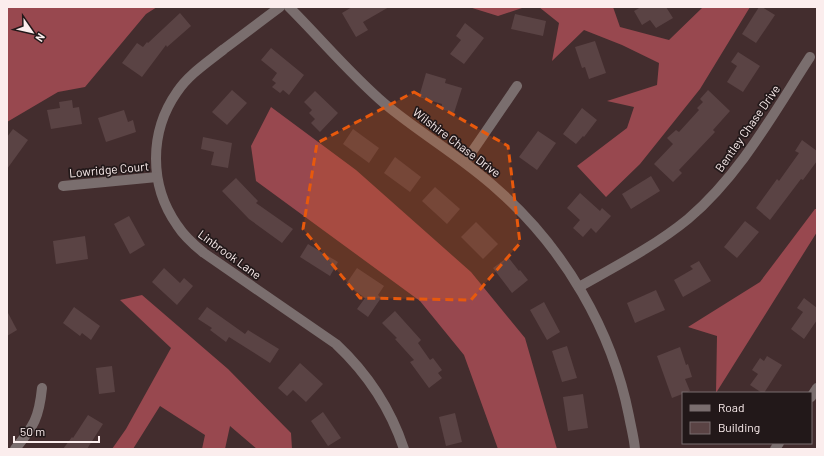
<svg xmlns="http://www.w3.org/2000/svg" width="824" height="456" viewBox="0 0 824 456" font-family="Barlow,sans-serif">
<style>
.forest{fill:#98484f}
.building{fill:#5a4344}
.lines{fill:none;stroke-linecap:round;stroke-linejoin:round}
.minor{stroke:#7a6e6e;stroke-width:10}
.marked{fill:#e8590c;fill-opacity:0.2;stroke:#e8590c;stroke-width:3;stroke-dasharray:8 5;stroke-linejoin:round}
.labels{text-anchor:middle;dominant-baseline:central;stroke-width:3.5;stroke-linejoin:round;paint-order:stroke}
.street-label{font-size:12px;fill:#fbeded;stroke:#221819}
</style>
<rect width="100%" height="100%" fill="#432d2e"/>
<g class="forest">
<polygon points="7,7 157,7 146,14 85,87 58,92 7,122"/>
<polygon points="469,7 525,7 498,16"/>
<polygon points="539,7 613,7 620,27 669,40 703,7 750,7 700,89 640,164 606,197 577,166 627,128 634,107 607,101 657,85 659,63 622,45 584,30 552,61 559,23"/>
<polygon points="271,107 356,170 471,272 525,338 557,449 498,449 464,355 420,301 256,181 251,146"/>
<polygon points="815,209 817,209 817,232 716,393 717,336 688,327 760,282"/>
<polygon points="142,295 228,369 291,433 292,449 257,449 230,426 225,449 202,449 205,435 160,406 133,449 112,449 126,429 171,348 120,300"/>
</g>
<g class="building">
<polygon points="352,7 389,7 363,22 368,30 356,37 342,13"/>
<polygon points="641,7 666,7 673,18 656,28 650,20 642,25 634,11"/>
<polygon points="759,7 762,7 775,15 756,43 742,34"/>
<polygon points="180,13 191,26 167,47 166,45 142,77 122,63 137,43 143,47 147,42 148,43"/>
<polygon points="515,14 546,21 543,36 511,29"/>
<polygon points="465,23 484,38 464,64 450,54 461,40 456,36"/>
<polygon points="595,41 606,73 589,79 585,67 582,68 575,47"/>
<polygon points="271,48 304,75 289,95 283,90 280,93 272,87 276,83 272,80 277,73 261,60"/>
<polygon points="738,52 760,66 743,92 727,82 737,66 731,62"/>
<polygon points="426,73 446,79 445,83 462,88 454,113 441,109 442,104 419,97"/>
<polygon points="232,90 247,103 227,125 212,112"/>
<polygon points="708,90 730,111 713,130 715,132 679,170 682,173 673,182 654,164 673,144 667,138 676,130 679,132 699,110 697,108 703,102 700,99"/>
<polygon points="315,91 338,113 320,132 311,123 315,119 309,113 312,110 304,102"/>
<polygon points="72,100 73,108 79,107 82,124 51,129 47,110 60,108 59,102"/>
<polygon points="582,108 597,120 584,137 583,136 576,144 563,134"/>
<polygon points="124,110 128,122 133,120 136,132 106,142 98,118"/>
<polygon points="13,129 28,140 7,169 7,137"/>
<polygon points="353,129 379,148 369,163 343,144"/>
<polygon points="538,131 556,143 537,170 519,157"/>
<polygon points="203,137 232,143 228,168 211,165 214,152 201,149"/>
<polygon points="802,140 817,151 817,161 803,180 801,179 770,220 756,208 777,179 779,181 799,153 795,151"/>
<polygon points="395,157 421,177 410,192 384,173"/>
<polygon points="651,176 660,191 631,209 622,194"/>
<polygon points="236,178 258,201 256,203 293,229 282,243 249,219 222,191"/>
<polygon points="435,187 460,209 447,224 422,201"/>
<polygon points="580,193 600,211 602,208 611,216 596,233 591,228 583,237 573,228 580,220 567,208"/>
<polygon points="129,216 145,245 130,254 114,224"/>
<polygon points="745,221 759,232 737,258 724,247"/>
<polygon points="476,222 498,244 483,259 461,237"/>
<polygon points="85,236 88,259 56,264 53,241"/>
<polygon points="308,244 338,262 330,276 300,257"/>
<polygon points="508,257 519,271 520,270 528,280 512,293 493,268"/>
<polygon points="699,261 711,281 683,297 674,280 693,269 690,266"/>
<polygon points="164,268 180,283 184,278 193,286 177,305 152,282"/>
<polygon points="357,268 384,286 378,295 381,298 368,317 357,309 365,298 346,284"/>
<polygon points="656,290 665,310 635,323 627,303"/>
<polygon points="804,298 817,308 817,320 804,339 791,329 803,312 797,308"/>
<polygon points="544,302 560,332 547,340 530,310"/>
<polygon points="74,307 100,326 91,340 82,333 80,336 63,323"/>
<polygon points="207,307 245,334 248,330 279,349 270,363 229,337 226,342 210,330 212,328 198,319"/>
<polygon points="7,311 17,330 7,336"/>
<polygon points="395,311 421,340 418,343 430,360 433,358 442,370 438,373 442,378 429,388 410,362 414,360 395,339 397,338 382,323"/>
<polygon points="567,346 577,378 562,382 552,351"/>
<polygon points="680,347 686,365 688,364 692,377 685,379 690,391 672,398 657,356"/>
<polygon points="767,356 782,365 764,393 762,393 750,385 758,374 752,370 760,358 764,361"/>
<polygon points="300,363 323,384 306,402 293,390 287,396 278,388"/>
<polygon points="112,366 115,392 99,394 96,368"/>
<polygon points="583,394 588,428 568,431 563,397"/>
<polygon points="323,412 341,438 328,446 311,421"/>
<polygon points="455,413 462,442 446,446 439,417"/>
<polygon points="88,415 103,424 87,449 63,449 72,437 73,438"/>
</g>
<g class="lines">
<g class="minor">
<path d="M280,7c-19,14 -37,28 -56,42 -16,13 -35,25 -47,43 -28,40 -28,93 0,133 7,11 17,20 27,28l132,91c32,30 54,63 68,105"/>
<path d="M289,7c32,32 62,68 96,97 36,30 78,54 113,86 66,58 114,140 131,226 2,11 5,22 6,33"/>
<polyline points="465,162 517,86"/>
<polyline points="63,186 157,177"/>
<path d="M579,287c37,-21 76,-41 109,-68 52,-44 85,-105 122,-162"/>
<polyline points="811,397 817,388"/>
<path d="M15,449c19,-23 24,-31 27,-61"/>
<polyline points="775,449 779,443"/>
</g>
</g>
<path class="marked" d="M414,92l94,54 12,97 -49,57 -111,-2 -57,-69 14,-86z"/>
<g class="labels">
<g class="street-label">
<text transform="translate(747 128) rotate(-55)">Bentley Chase Drive</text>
<text transform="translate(457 142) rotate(37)">Wilshire Chase Drive</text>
<text transform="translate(109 169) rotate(-5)">Lowridge Court</text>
<text transform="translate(230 254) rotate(36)">Linbrook Lane</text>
</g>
</g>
<rect width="824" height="456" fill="none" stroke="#fbeded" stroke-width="16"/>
<rect x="682" y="392" width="130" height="52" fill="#221819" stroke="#796d6e"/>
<rect x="690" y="405" width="20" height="6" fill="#7a6e6e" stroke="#796d6e"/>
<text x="718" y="412" font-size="12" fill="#fbeded">Road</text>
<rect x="690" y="422" width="20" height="12" fill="#5a4344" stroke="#796d6e"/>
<text x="718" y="432" font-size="12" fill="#fbeded">Building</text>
<g transform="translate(32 32) rotate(124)" stroke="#221819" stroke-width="3" paint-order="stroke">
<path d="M0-3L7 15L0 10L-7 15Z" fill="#fbeded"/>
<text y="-6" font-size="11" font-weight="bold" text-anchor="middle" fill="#fbeded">N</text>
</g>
<path d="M14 436v6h85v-6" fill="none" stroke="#fbeded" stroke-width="2"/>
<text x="20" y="436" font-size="12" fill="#fbeded" stroke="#221819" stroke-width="3" paint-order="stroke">50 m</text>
</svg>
